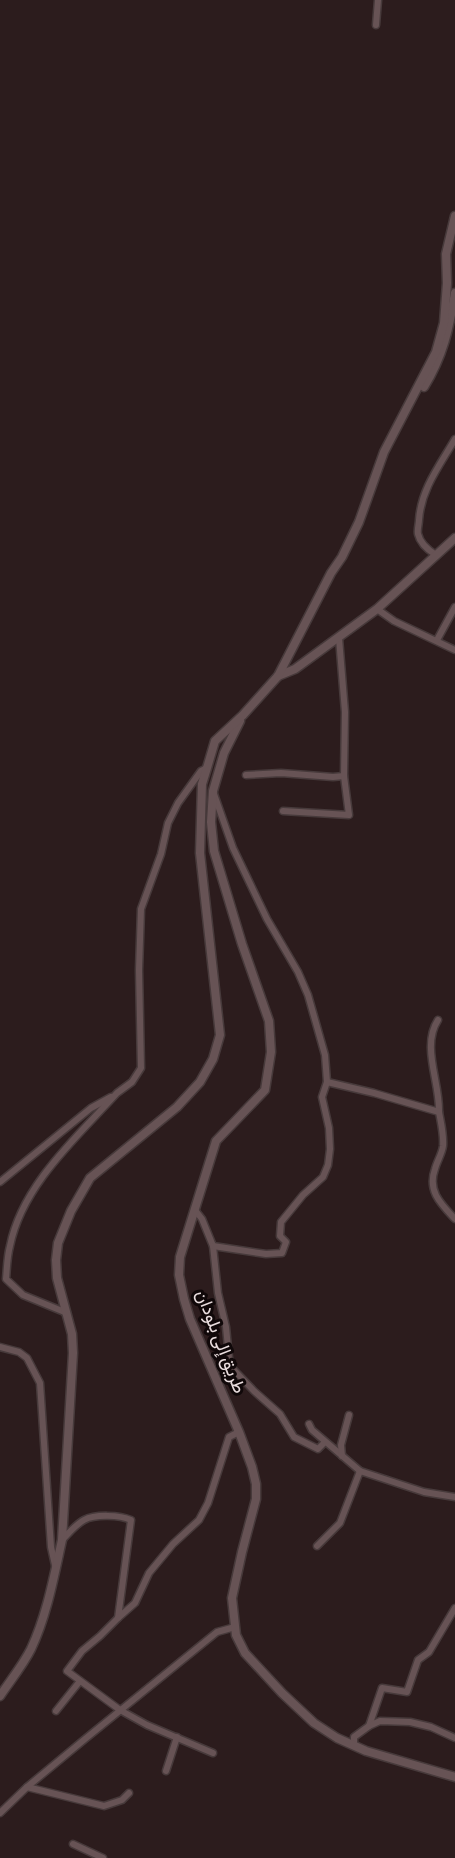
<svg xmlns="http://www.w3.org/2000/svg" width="455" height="1858" viewBox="0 0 455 1858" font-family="'Alegreya Sans',Vazirmatn,sans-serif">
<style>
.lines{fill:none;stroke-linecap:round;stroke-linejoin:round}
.minor-casing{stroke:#473a3b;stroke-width:9}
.secondary-casing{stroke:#473a3b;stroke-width:11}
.minor{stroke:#675355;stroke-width:6}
.secondary{stroke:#675355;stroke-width:8}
.labels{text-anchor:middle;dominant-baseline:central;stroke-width:6;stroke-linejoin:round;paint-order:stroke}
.street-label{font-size:18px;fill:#eadedf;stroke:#100809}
</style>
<rect width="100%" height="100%" fill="#2c1c1d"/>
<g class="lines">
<defs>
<g id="minor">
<polyline points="376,25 378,0"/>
<path d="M436,555c-8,-5 -16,-12 -18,-21 -1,-4 1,-10 1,-14 2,-31 21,-55 36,-81"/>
<polyline points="377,609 394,621 455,650"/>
<polyline points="437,640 455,607"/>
<polyline points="246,775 281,773 333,777 344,776"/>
<polyline points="283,811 349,815 344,776 345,712 339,638"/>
<path d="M438,1020c-17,26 2,62 1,92"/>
<path d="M327,1082l47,11 65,19c2,11 5,23 4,34 -1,8 -6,15 -8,23 -8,22 6,35 20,50"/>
<polyline points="0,1182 91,1108 111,1097"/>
<polyline points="195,1210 202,1219 213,1246 218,1293 226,1327 229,1358 232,1368 254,1391 280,1414 294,1437 318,1449 325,1442"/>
<polyline points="213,1246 266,1254 282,1253 286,1242 280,1236 281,1222 303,1195 323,1177 328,1165 330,1149 329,1128 322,1097 327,1082 325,1055 308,995 298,972 267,919 233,848 214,794"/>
<path d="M67,1313l-44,-18 -17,-16c1,-11 1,-22 4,-33 12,-61 67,-109 107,-153l15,-11 9,-14 -2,-98 2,-61 20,-55 7,-31 10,-20 23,-32 6,-3"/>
<polyline points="0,1347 19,1352 27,1358 40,1383 51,1547 55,1565"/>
<polyline points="309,1424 312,1430 360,1471"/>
<polyline points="342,1456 341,1445 349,1415"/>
<path d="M62,1540c7,-7 13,-15 22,-20 11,-6 36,-5 47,0l-13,98 17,-15 14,-30 24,-29 26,-24 9,-17 21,-66 10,-5"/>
<polyline points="317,1546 340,1523 360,1471 424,1492 455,1497"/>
<polyline points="118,1618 100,1636 82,1651 67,1671 120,1710 147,1725 213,1753"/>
<polyline points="56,1711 80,1681"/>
<polyline points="369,1726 382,1688 407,1692 418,1660 429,1652 455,1608"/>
<polyline points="354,1746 354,1737 369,1726 380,1721 410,1722 431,1727 455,1738"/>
<polyline points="166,1771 177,1737"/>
<polyline points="27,1787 104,1806 122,1800 129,1793"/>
<polyline points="0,1813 27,1787 85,1739 217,1632 235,1627"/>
<polyline points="73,1844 103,1858"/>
</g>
<g id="secondary">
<path d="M424,387c19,-31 25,-58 31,-94"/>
<polyline points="278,676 295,669 377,609 455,538"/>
<polyline points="240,721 224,753 213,791 211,822 214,851 242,944 269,1021 271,1052 265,1090 216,1141 180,1257 179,1275 184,1299 190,1319 239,1432 252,1467 256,1484 256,1499 242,1552 232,1598 236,1635 245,1653 282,1693 314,1723 337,1738 366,1751 455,1777"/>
<path d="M0,1696c10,-15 23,-31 31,-47 16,-34 23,-73 31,-109l11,-187 -1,-19 -15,-56 -1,-18 2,-17 13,-32 19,-33 87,-71 23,-25 13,-23 7,-24 -20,-182 2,-69 5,-16 8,-27 28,-26 35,-39 53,-103 11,-16 17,-35 25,-70 52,-100 8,-29 3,-40 -1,-29 9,-38"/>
</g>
</defs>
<use href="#minor" class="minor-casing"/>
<use href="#secondary" class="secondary-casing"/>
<use href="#minor" class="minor"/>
<use href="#secondary" class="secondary"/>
</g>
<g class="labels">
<g class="street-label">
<text transform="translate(220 1342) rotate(69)">طريق إلى بلودان</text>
</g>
</g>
</svg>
